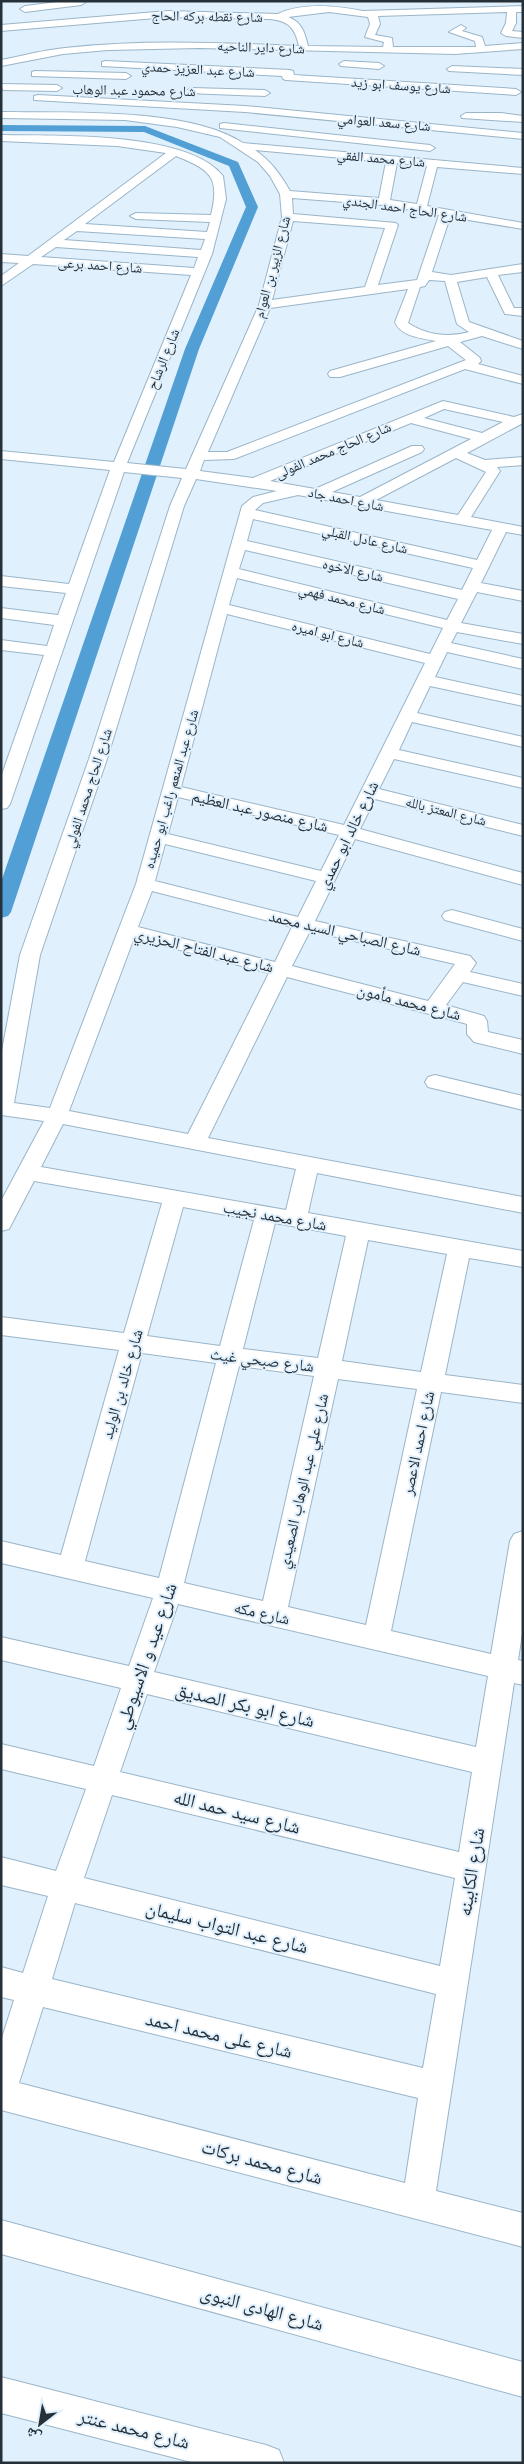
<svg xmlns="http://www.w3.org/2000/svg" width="524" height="2464" viewBox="0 0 524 2464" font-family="'Space Grotesk','Noto Naskh Arabic',sans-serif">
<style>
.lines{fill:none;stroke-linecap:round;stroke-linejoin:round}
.canal{fill:#519fd4;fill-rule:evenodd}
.street-casing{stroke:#9ab5c8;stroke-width:2}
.street{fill:#fff;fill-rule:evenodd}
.labels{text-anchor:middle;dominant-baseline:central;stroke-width:4;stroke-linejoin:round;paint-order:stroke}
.far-street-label{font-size:14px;fill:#263038;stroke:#e0f0fd}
.street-label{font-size:16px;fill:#263038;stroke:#e0f0fd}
.near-street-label{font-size:19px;fill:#263038;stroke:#e0f0fd}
</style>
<rect width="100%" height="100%" fill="#e0f0fd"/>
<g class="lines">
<polygon class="canal" points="1,125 145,126 238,162 258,207 199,349 11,912 8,916 1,918 1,882 185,349 246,207 229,166 144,132 1,131"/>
<defs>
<g id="street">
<polygon points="65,1 86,2 81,5 25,12 20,9 25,6"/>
<path d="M523,6v6h-7v11l-4,8 11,1v6l-17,-2 -5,-3 5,-10 1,-11 -129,4 2,8 -5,11 17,3 1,9h83l-1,-6 -26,-9 12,-7 5,3 -4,3 20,6 3,9 38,-3v6l-68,5 -256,-6 -91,2 -45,4 -62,12v-6c21,-4 43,-10 64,-12 78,-9 156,-5 234,-2 -4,-18 -10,-25 -29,-27l-102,-2 -167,14v-6l167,-14 110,3c25,-12 59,-8 85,-3zM329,12l39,5 2,7 -5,13 19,5 -1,5 -75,-1c-3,-13 -6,-24 -20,-29z"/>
<polygon points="105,61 290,70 293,71 294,75 516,89 521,92 516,95 286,80 283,79 282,76 102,66 102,62"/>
<polygon points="344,61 379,63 384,66 379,69 341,66 339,64"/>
<polygon points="452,66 523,69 523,75 449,71 447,69"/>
<polygon points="35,71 126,73 131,76 126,79 32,76 32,72"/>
<polygon points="1,84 57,85 62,88 57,91 3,90"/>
<polygon points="191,88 265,90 270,93 265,96 187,93 186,91"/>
<polygon points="38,95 245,106 523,133 523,139 245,112 34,100 34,96"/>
<path d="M1,112c67,1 187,-5 242,31l280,25v6l-86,-7 -10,39 96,17v6l-73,-12 -18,55 19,3 72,-11v8l-25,3 16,33h9v8l-18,-2 -18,-37 -30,5 12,40 54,19v8l-41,-13 -22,6 20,16 1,3 -3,3 45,12v8l-58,-15 -231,90 -30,1 -4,11 53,7 190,-77 71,16 9,-3v9l-56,30 18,7 38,-3v8l-26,2 3,4 -29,46 52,10v8l-17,-3 -25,51 42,8v10l-46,-9 -16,31 62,11v10l-66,-12 -6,11 72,16v10l-76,-17 -12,25 88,19v10l-93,-20 -13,27 106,24v10l-111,-25 -13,28 124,28v10l-129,-29 -15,30 144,36v11l-148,-37 -15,30 163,44v12l-168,-46 -40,82 155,35 6,7 -6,9 53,12v12l-60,-14 -17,23 38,11 3,5 1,11 35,8v14l-49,-12 -7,-8v-10l-7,-2 -173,-45 -79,161 315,59v16l-206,-40 -9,40 215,38v16l-54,-9 -24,117 78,10v18l-82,-11 -50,239 100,23 19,-113 4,-7 9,-3v96l-5,33 5,1v24l-9,-2 -78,508 87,22v34l-522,-137v-69l13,-41 -13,-3v-30l22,6 25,-77 -47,-11v-28l55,14 30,-82 -85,-20v-25l93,22 27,-78 -120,-28v-23l128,29 24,-68 -152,-35v-22l60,14 58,-205 -118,-15v-18l123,16 38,-130 -128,-22 -25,48 -8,2v-30l43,-80 -43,-6v-59l19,-101 69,-196 81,-253 12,-28 -58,-6 -114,332 -3,4 -6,1v-32l43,-122 -43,-5v-10l46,6 7,-21 -53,-7v-10l57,7 8,-22 -65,-7v-10l68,8 41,-114 -109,-11v-8l113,11 77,-187 -158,-11 -32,22v-10l18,-13 -18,-1v-8l27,2 138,-103 -49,-7 -116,-5v-6c55,1 187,-4 222,41l3,23 -14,55 -85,209 59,6 73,-164 23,-88 -2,-23 -10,-18 -12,-14 -38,-25 -43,-10 -52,-7 -124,-2zM255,150l131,12 -7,36 -89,-7c-10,-17 -19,-30 -35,-41zM176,156c35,14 44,21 35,59l-75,-2 -6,3 6,3 74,3 -3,10 -122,-8zM397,163l30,3 -10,38 -27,-4zM292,198l92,7 55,10 -22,65 -39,5 20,-60 -2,-2 -103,-9zM293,221l92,7 -20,59 -93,13zM77,231l128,8 -4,11 -137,-10zM56,247l142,10 -4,11 -153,-11zM429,280l16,1 12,43 12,8c-21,6 -43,3 -61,-9l12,-36 5,-1zM408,289l-13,33c6,15 27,16 41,19l-106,30 -2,3 2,3h10l108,-31 18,14 -239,92h-19l62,-144zM444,409l59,13 -21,11 -58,-15zM411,423l60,16 -111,58 -28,-5 90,-40 2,-3 -2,-3h-10l-97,43 -45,-8zM456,458l30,14 -28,43 -82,-15zM196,479l81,12 -24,6 -11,9 -106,378 -86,224 -36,-5 26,-148 67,-196 77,-253zM298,495l194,35 -15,30 -222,-50 8,-7zM253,519l220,49 -11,22 -215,-49zM245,550l213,49 -11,21 -208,-51zM237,578l206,50 -13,26 -201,-49zM227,614l198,49 -81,162 -163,-38zM178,797l161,38 -18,36 -153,-37zM165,844l151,37 -18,36 -143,-36zM152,891l140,36 -17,35 -137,-35zM310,931l145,33 -27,37 -136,-35zM134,938l135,35 -81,161 -119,-23zM63,1124l233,45 -10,41 -245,-43zM183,1207l71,13 -34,126 -73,-10zM275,1223l71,13 -28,122 -75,-9zM368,1240l79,14 -26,118 -79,-11zM142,1353l74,10 -57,215 -74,-17zM239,1366l75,10 -51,225 -79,-18zM338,1379l79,10 -51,236 -78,-18zM178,1604l310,72 -12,71 -322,-75zM147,1694l325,78 -13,80 -339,-80zM112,1795l343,83 -15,88 -356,-88zM75,1903l361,91 -13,74 -371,-89zM43,2007l375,91 -13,85 -386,-100z"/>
<polygon points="466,113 501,113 523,116 523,122 462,118 461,116"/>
<polygon points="224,123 430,145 435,148 430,151 220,128 220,124"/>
<polygon points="452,910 523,929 523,941 445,920 442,916 445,912"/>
<polygon points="435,1075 523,1096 523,1110 428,1087 425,1082 428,1077"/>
<polygon points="1,2220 523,2362 523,2397 1,2254"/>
<polygon points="1,2377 266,2445 279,2450 284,2463 195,2463 1,2413"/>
</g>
</defs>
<use href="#street" class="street-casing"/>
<use href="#street" class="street"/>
</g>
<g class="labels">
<g class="far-street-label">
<text transform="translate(207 16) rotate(1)">شارع نقطه بركه الحاج</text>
<text transform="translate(261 47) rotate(2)">شارع داير الناحيه</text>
<text transform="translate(198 69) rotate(3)">شارع عبد العزيز حمدي</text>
<text transform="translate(401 85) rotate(4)">شارع يوسف ابو زيد</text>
<text transform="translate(134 90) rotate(1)">شارع محمود عبد الوهاب</text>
<text transform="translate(384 122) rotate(5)">شارع سعد العوامي</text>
<text transform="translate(381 158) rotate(5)">شارع محمد الفقي</text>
<text transform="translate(405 208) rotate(8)">شارع الحاج احمد الجندي</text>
<text transform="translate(100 265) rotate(4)">شارع احمد برعى</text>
<text transform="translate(272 267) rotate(-75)">شارع الزبير بن العوام</text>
<text transform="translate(163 359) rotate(-68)">شارع الرشاح</text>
<text transform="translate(333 450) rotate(-23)">شارع الحاج محمد الفولى</text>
<text transform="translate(346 499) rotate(11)">شارع احمد جاد</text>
<text transform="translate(365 539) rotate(13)">شارع عادل القبلي</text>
<text transform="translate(353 570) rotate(13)">شارع الاخوه</text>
<text transform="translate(342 599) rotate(14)">شارع محمد فهمي</text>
<text transform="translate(328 634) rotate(14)">شارع ابو اميره</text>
<text transform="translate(88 788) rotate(-72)">شارع الحاج محمد الفولي</text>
<text transform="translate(171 789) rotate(-74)">شارع عبد المنعم راغب ابو حميده</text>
<text transform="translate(446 811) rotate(14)">شارع المعتز بالله</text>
</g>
<g class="street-label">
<text transform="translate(260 811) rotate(13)">شارع منصور عبد العظيم</text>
<text transform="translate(348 835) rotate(-64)">شارع خالد ابو حمدي</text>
<text transform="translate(345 933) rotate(13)">شارع الصباحي السيد محمد</text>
<text transform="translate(204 950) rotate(14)">شارع عبد الفتاح الحزيري</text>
<text transform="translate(409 1002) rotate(14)">شارع محمد مأمون</text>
<text transform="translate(275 1216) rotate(10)">شارع محمد نجيب</text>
<text transform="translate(262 1360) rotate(7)">شارع صبحي غيث</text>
<text transform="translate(122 1384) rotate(-74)">شارع خالد بن الوليد</text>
<text transform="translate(418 1443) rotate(-78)">شارع احمد الاعصر</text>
<text transform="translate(303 1481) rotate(-77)">شارع علي عبد الوهاب الصعيدي</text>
<text transform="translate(262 1613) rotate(13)">شارع مكه</text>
</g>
<g class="near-street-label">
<text transform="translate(146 1656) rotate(-71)">شارع عيد و الاسيوطي</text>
<text transform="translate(245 1705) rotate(13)">شارع ابو بكر الصديق</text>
<text transform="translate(237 1812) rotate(14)">شارع سيد حمد الله</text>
<text transform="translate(471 1872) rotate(-81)">شارع الكابينه</text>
<text transform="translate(227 1927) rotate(14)">شارع عبد التواب سليمان</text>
<text transform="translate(219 2035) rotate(13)">شارع على محمد احمد</text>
<text transform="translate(262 2162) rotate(15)">شارع محمد بركات</text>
<text transform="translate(262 2308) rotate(15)">شارع الهادى النبوى</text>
<text transform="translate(134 2429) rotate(14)">شارع محمد عنتر</text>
</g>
</g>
<rect width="524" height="2464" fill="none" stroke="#263038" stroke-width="5"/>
<g transform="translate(40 2424) rotate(211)" stroke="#e0f0fd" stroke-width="4" paint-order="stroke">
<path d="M0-4L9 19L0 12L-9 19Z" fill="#263038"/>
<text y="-8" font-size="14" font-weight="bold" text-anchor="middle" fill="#263038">ش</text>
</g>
</svg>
